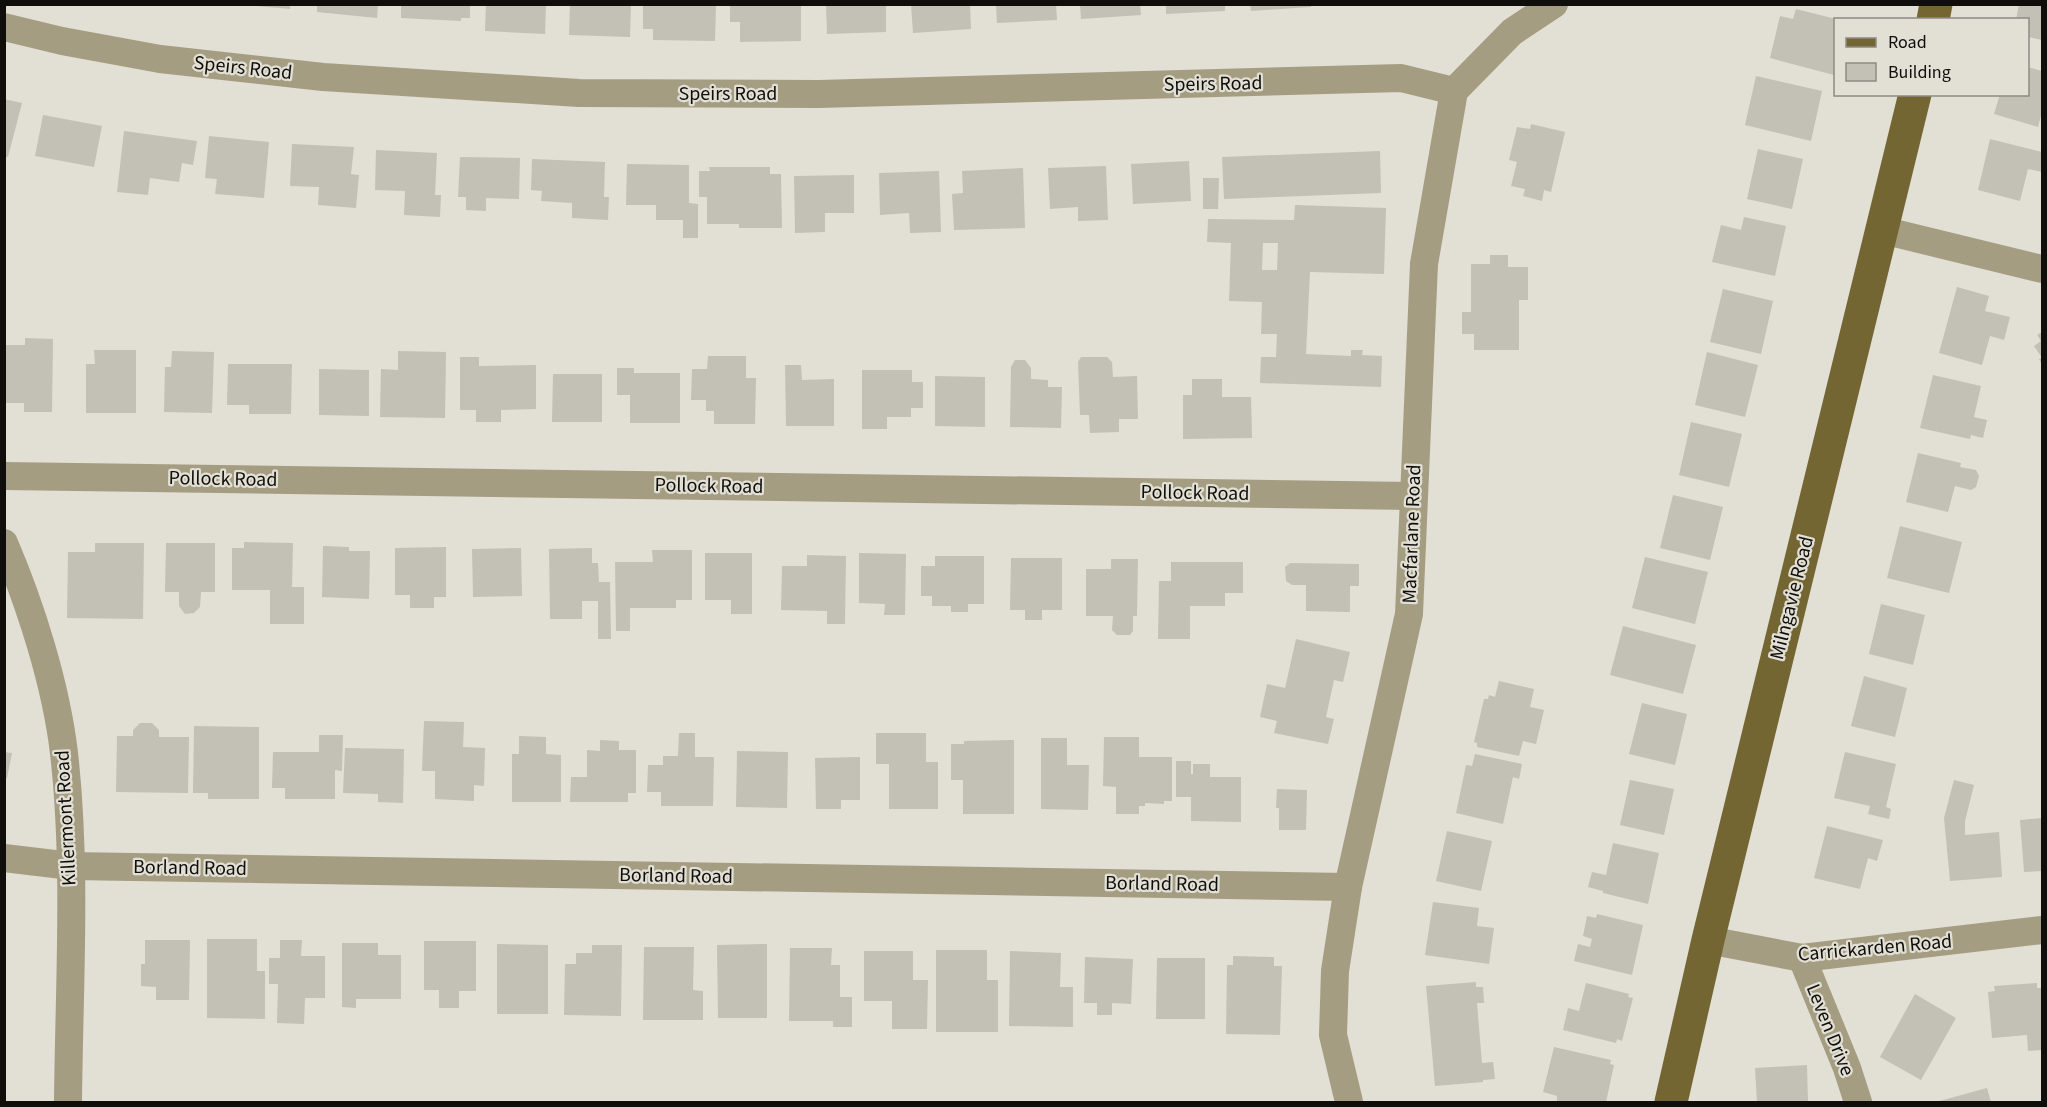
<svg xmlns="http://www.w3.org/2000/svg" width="2047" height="1107" viewBox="0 0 2047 1107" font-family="'Source Sans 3',sans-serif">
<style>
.building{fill:#c3c0b6;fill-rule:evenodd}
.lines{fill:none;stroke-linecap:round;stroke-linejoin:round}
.street{stroke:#a59d82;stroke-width:28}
.primary{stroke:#746632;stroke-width:33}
.labels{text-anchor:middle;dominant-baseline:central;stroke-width:4.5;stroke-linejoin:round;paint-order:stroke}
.street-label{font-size:20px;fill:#0f0e0a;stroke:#e2dfd5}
</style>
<rect width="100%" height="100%" fill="#e2dfd5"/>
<g class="building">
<polygon points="256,4 290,4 290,9 256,6"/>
<polygon points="317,4 378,4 377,18 317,12"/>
<polygon points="401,4 470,4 470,18 461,18 461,21 401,18"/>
<polygon points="486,4 546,4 545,34 485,31"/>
<polygon points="570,4 631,4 630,37 569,35"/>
<polygon points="643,4 716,4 715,41 653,40 653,29 643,29"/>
<polygon points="730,4 801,4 801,41 740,42 740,22 730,22"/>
<polygon points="826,4 886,4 886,32 827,34"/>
<polygon points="911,4 970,4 971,29 913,33"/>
<polygon points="996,4 1056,4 1057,20 997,23"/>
<polygon points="1080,4 1140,4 1141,15 1081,19"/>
<polygon points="1166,4 1225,4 1225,11 1166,14"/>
<polygon points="1250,4 1311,4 1311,7 1251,11"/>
<polygon points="2019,4 2042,4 2042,40 2028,37 2028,20 2016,20"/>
<polygon points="1796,9 1836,19 1834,75 1770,58 1780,16 1793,19"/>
<polygon points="2028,67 2042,71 2042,112 2038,127 1994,114 2000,94 2028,94"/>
<polygon points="1756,76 1822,91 1811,141 1745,125"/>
<polygon points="4,99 22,103 8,157 4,156"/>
<polygon points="43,115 102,126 94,167 35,156"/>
<polygon points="1531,124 1565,132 1551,192 1544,190 1542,201 1523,196 1525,189 1511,186 1517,162 1509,160 1517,127 1530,129"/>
<polygon points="124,131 197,141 193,165 182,163 179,182 150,178 148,195 117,192"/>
<polygon points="209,136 269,142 264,198 215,194 217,179 205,178"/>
<polygon points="1990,139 2042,152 2042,172 2028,169 2020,201 1978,190"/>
<polygon points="292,144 354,147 351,174 359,175 356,208 318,205 319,187 290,186"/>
<polygon points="1758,149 1803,159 1792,209 1747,199"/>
<polygon points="376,150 437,153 435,195 441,195 440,217 404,215 405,191 375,190"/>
<polygon points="1380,151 1381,193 1224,199 1222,157"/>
<polygon points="460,157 520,158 519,199 486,198 486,211 466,210 466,197 458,197"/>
<polygon points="532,159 605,162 604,197 609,197 608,220 572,218 572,203 541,201 542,191 531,190"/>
<polygon points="1189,161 1191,201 1133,204 1131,164"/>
<polygon points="627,164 689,165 689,203 698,204 698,238 683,238 683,220 656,220 656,205 626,205"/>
<polygon points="1106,166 1108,220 1078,221 1078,207 1050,209 1048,168"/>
<polygon points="709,167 770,167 770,174 781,174 782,228 739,228 739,224 707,224 707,197 699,197 699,171 710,171"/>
<polygon points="1023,168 1025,228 954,230 952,194 963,193 962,171"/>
<polygon points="939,171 941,232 910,233 909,213 880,215 879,173"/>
<polygon points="854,175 854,213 825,213 825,232 795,233 794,176"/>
<polygon points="1203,178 1219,178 1218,209 1203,209"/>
<path d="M1295,205l91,3 -2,66 -74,-2 -4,82 45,2v-6h12l-1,5 20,1 -1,31 -121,-4 1,-26h15l1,-23h-16l1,-32 -33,-1 2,-58 -24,-1 1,-23 86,1zM1263,243h15l-1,27h-15z"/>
<polygon points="1744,217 1786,226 1775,276 1712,262 1721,225 1741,230"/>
<polygon points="1490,255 1508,255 1508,267 1528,267 1528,300 1519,300 1519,350 1474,350 1474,334 1462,334 1462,312 1471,312 1471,264 1490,264"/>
<polygon points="1957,287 1989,296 1985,311 2010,317 2004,340 1990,336 1982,365 1939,353"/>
<polygon points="1723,289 1773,301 1761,354 1710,342"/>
<polygon points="2042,332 2042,365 2039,359 2042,358 2034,346 2041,341 2037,335"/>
<polygon points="25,338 53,339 52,412 24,412 24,403 5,403 6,345 25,345"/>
<polygon points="94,350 136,350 136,413 86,413 86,364 95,364"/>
<polygon points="172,351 214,352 212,413 164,412 165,367 171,367"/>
<polygon points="398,351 446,352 445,418 380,417 381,369 398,370"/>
<polygon points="1707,352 1758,365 1745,417 1695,405"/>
<polygon points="708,356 746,356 746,378 756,378 755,424 714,424 714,411 706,411 706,400 691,400 692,369 707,369"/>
<polygon points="460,357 479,357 479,366 536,365 536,409 501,410 501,422 476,422 476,410 460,410"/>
<polygon points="1081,357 1107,357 1112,362 1113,377 1137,376 1138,419 1119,419 1119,432 1090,433 1089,415 1080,415 1078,362"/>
<polygon points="1015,360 1025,360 1031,368 1031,379 1048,380 1048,387 1062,387 1061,428 1010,427 1011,367"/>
<polygon points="228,364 292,364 291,414 249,414 249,405 227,405"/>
<polygon points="785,365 801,365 802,380 834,379 834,426 786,426"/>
<polygon points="617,368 634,368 634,373 680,373 680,423 630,423 630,395 617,395"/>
<polygon points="319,369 369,370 369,416 319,415"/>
<polygon points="862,370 912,370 912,382 923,382 923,408 911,408 911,417 887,417 887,429 862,429"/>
<polygon points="553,374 602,374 602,422 552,422"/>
<polygon points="1933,375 1981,386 1974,417 1987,420 1983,438 1971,435 1970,439 1920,428"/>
<polygon points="935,376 985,377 985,427 935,426"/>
<polygon points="1192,379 1222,379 1222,397 1251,397 1252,438 1183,439 1183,395 1192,395"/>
<polygon points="1691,422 1742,434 1729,487 1679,475"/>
<polygon points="1918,453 1961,463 1960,467 1976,470 1979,476 1976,487 1971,490 1955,486 1948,512 1906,502"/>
<polygon points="1673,495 1723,507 1710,560 1660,548"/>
<polygon points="1900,526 1962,542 1949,593 1887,578"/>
<polygon points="244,542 293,543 292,587 304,587 304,624 270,624 270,590 232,590 232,548 244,548"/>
<polygon points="95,543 144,543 143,619 67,618 68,552 95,552"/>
<polygon points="166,543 215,543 215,592 201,592 200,607 194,613 185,614 179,606 179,592 165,592"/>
<polygon points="323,546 349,547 349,551 370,551 369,599 322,597"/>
<polygon points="446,547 446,597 434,597 434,608 410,608 410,595 395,595 395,548"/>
<polygon points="521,548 522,596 473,597 472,549"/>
<polygon points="592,548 592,563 598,563 599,582 610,582 611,639 598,639 598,601 582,601 582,619 550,619 549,549"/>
<polygon points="652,550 692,550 692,600 676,600 676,608 630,608 630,631 616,631 615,562 653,562"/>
<polygon points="705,553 752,553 752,614 731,614 731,600 705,600"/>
<polygon points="859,553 906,554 905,615 884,615 885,604 859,603"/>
<polygon points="807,555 846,556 845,624 827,624 827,611 781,610 782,566 807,566"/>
<polygon points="935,556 984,556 984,604 968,604 968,612 951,612 951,606 932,606 932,596 921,596 921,566 935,566"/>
<polygon points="1645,557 1708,572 1695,624 1632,608"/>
<polygon points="1011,558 1062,558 1062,610 1042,610 1042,620 1025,620 1025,610 1010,610"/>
<polygon points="1111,559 1138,559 1137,616 1133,616 1133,631 1130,635 1117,635 1112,630 1113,616 1086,616 1086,569 1111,569"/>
<polygon points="1171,562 1243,562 1243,593 1225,593 1225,606 1190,606 1190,639 1158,639 1159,581 1171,581"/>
<polygon points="1290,563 1359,564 1359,586 1350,586 1350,612 1306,611 1306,585 1292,585 1286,581 1285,567"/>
<polygon points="1881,604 1925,615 1913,665 1869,654"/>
<polygon points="1623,626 1696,645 1683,694 1610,675"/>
<polygon points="1296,639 1350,652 1343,682 1334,680 1326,717 1334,719 1328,744 1274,733 1277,721 1260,717 1267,684 1285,688"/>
<polygon points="1864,676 1907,688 1895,737 1851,726"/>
<polygon points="1499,681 1534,689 1530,707 1544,710 1536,744 1523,741 1519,756 1477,747 1477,743 1474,742 1484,699 1488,699 1489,695 1495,697"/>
<polygon points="1642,703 1687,714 1675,765 1629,754"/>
<polygon points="424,721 464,722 463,747 485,748 484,786 474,785 474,801 435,799 435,771 422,771"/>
<polygon points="140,723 152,723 159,730 159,737 189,737 188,793 116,792 117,736 133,736 133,730"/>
<polygon points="194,726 259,727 259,799 208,799 208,793 193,793"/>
<polygon points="679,733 695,733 695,757 714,757 713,806 661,806 661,792 647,792 648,765 663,765 663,756 678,756"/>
<polygon points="876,733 926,733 926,762 938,762 938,809 889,809 889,764 876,764"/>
<polygon points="319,735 343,735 342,771 335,770 335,799 285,799 285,788 272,788 273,752 319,752"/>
<polygon points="519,736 546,737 546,754 561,755 561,802 512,802 512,754 519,754"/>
<polygon points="1104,737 1139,737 1139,757 1172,757 1172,801 1164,801 1164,804 1145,803 1145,806 1139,806 1139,814 1116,814 1116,787 1103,786"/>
<polygon points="1041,738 1067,738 1067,765 1089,765 1088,810 1041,809"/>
<polygon points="600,740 619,741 619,750 636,750 636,793 628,793 628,802 570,802 571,777 587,777 587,750 600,751"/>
<polygon points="1014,740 1014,814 963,814 963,780 951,780 951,744 964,744 964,741"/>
<polygon points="345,748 404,749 403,803 378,802 378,794 343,793"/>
<polygon points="737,751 788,752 787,808 736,807"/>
<polygon points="4,752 12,753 7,778 4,778"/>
<polygon points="1845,752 1896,764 1886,807 1891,809 1889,819 1868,814 1870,806 1834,798"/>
<polygon points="1475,754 1522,764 1519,779 1513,777 1503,824 1456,813 1466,765 1472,766"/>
<polygon points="860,757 860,800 841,800 841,809 816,809 815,758"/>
<polygon points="1176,761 1191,761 1191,774 1193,774 1193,764 1210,764 1210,777 1241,777 1241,822 1191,821 1191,797 1176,797"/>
<polygon points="1630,780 1674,789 1664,835 1620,825"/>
<polygon points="1954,780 1974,785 1965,821 1965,835 1999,832 2002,877 1950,881 1944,818"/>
<polygon points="1277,789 1307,790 1306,830 1279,830 1279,808 1276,808"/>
<polygon points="2042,818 2042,871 2024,872 2020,820"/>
<polygon points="1827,826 1883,840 1877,861 1868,858 1860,889 1814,878"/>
<polygon points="1447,831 1492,841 1481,891 1436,881"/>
<polygon points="1613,843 1659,853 1648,904 1603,893 1603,891 1588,887 1592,872 1606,875"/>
<polygon points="1433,902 1479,908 1477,926 1494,928 1489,964 1425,955"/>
<polygon points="1597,914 1643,925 1632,975 1574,961 1578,944 1590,947 1592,939 1583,936 1587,916 1596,918"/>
<polygon points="207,939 257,939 257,971 265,971 265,1019 207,1018"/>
<polygon points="145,940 190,940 189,1000 156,1000 156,987 141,986 141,964 145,964"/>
<polygon points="280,940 302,940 301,956 325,956 325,998 305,998 304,1024 277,1023 278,984 269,984 269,958 280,958"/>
<polygon points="424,941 476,941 476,991 459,991 459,1008 439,1008 439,990 424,990"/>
<polygon points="342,943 378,943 378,955 401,955 401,999 356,999 356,1008 342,1007"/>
<polygon points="497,944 548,945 548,1014 497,1014"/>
<polygon points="767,944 767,1018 718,1018 717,945"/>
<polygon points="592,945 622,945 621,1016 564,1015 565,964 576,964 576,953 592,953"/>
<polygon points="644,947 694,947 693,990 703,991 703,1020 643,1020"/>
<polygon points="790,948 832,948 831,965 840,965 840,997 852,997 852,1027 833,1027 833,1021 789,1021"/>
<polygon points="936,950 987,950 987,980 998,980 998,1032 936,1032"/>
<polygon points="864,951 913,951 913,980 928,980 927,1029 892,1029 892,1001 864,1001"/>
<polygon points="1010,951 1061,953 1060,987 1073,987 1073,1027 1009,1026"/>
<polygon points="1233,956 1274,957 1274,966 1282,966 1280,1035 1226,1034 1227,965 1233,965"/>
<polygon points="1085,957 1133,959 1131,1004 1112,1003 1112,1015 1097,1015 1097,1003 1084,1003"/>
<polygon points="1157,958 1205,958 1205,1019 1156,1019"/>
<polygon points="1476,982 1476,987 1483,987 1484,1003 1477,1003 1482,1063 1493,1062 1495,1079 1483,1080 1483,1082 1435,1086 1426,986"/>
<polygon points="1586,983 1629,994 1628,997 1633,998 1622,1041 1617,1039 1616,1043 1563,1030 1568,1008 1579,1011"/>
<polygon points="2037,983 2037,988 2041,988 2042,998 2042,1050 2028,1051 2027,1035 1992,1038 1988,992 1995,991 1994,986"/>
<polygon points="1915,994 1956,1018 1921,1080 1880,1057"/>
<polygon points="1554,1047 1611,1060 1610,1064 1614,1065 1606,1102 1557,1102 1557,1096 1543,1092"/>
<polygon points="1807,1065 1808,1102 1757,1102 1755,1068"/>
<polygon points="1987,1088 1991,1102 1936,1102"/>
</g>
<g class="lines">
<g class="street">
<polyline points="4,27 62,41 160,59 323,77 579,93 819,94 1401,78 1454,91"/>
<polyline points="1882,230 2042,269"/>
<polyline points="4,476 1413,496"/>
<path d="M4,543c27,63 52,142 60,210 13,115 5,233 4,349"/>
<polyline points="4,858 71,866 1348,887"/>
<polyline points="1708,940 1802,958 2042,930"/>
<polyline points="1802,958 1847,1068 1858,1102"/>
<polyline points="1349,1102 1333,1035 1335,971 1348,887 1409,614 1424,264 1454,91 1512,32 1554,4"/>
</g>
<g class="primary">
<polyline points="1933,20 1936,4"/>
<polyline points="1671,1102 1708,940 1915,94"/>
</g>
</g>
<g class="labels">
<g class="street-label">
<text transform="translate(243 68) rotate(6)">Speirs Road</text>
<text transform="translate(1213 84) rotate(-1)">Speirs Road</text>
<text x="728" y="94">Speirs Road</text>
<text transform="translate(223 479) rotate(1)">Pollock Road</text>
<text transform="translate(709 486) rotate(1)">Pollock Road</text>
<text transform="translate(1195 493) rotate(1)">Pollock Road</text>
<text transform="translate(1412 534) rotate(-88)">Macfarlane Road</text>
<text transform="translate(1792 598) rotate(-76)">Milngavie Road</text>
<text transform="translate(66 818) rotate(-93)">Killermont Road</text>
<text transform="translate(190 868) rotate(1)">Borland Road</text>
<text transform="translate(676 876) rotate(1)">Borland Road</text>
<text transform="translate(1162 884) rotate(1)">Borland Road</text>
<text transform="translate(1875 948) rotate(-5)">Carrickarden Road</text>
<text transform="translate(1830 1030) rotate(68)">Leven Drive</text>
</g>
</g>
<rect width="2047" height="1107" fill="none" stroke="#0f0e0a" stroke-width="12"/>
<rect x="1834" y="18" width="195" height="78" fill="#e2dfd5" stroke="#8e8b84" stroke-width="1.5"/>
<rect x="1846" y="38" width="30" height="9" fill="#746632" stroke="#8e8b84" stroke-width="1.5"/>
<text x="1888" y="48" font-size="18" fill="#0f0e0a">Road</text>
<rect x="1846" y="63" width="30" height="18" fill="#c3c0b6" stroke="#8e8b84" stroke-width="1.5"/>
<text x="1888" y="78" font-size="18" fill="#0f0e0a">Building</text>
</svg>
